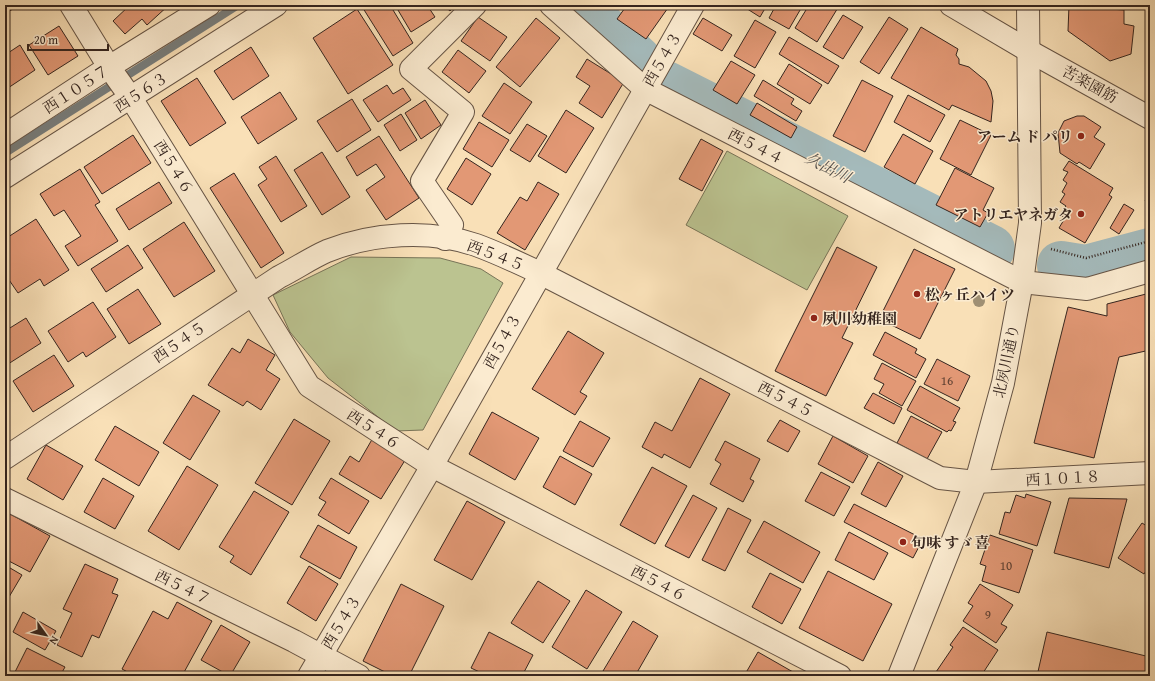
<svg xmlns="http://www.w3.org/2000/svg" width="1155" height="681" viewBox="0 0 1155 681" font-family="'Gentium Book Plus','Noto Serif JP',serif">
<style>
.green{fill:#bbc390;stroke:#787458}
.lines{fill:none;stroke-linecap:round;stroke-linejoin:round}
.stream{stroke:#787e7d;stroke-width:8}
.river{stroke:#a4babb;stroke-width:48}
.building{fill:#e29875;stroke:#35251f}
.minor-casing{stroke:#665445;stroke-width:24}
.tertiary-casing{stroke:#665445;stroke-width:24}
.path{stroke:#35251f;stroke-width:2.5;stroke-dasharray:1 2;stroke-linecap:butt}
.minor{stroke:#fbebd0;stroke-width:22}
.tertiary{stroke:#fbebd0;stroke-width:22}
.tree{fill:#9f8f73}
.poi-dot{fill:#8f2418;stroke:#fbebd0;stroke-width:1.5}
.labels{text-anchor:middle;dominant-baseline:central;stroke-width:3;stroke-linejoin:round;paint-order:stroke}
.number-label{font-size:13px;fill:#604234}
.street-label{font-size:15px;fill:#35251f;stroke:#fbebd0}
.poi-label{font-size:15px;font-weight:bold;fill:#35251f;stroke:#fbebd0;text-anchor:start}
.water-label{font-size:16px;font-style:italic;fill:#56524e;stroke:#fbebd0}
</style>
<rect width="100%" height="100%" fill="#f9e0b7"/>
<filter id="stains"><feTurbulence type="fractalNoise" baseFrequency=".005" numOctaves="4"/><feColorMatrix values="0 0 0 0 .2 0 0 0 0 .09 0 0 0 0 .02 0 0 0 .5 -.17"/></filter>
<radialGradient id="worn" r=".72"><stop offset=".6" stop-color="#630" stop-opacity="0"/><stop offset="1" stop-color="#630" stop-opacity=".3"/></radialGradient>
<g class="green">
<polygon points="727,151 848,216 807,290 686,225"/>
<polygon points="351,257 440,258 481,269 503,283 423,430 396,431 328,378 290,332 273,295"/>
</g>
<g class="lines">
<polyline class="stream" points="5,153 238,5"/>
<g class="river">
<polyline points="577,5 638,60"/>
<polyline points="666,85 991,249"/>
<polyline points="1061,265 1086,269 1150,252"/>
</g>
</g>
<g class="building">
<polygon points="5,5 19,5 5,14"/>
<polygon points="130,5 169,5 147,25 142,19 125,34 113,21"/>
<polygon points="361,5 390,5 413,43 393,56"/>
<polygon points="395,5 427,5 435,17 411,32"/>
<polygon points="443,5 456,5 450,11"/>
<polygon points="627,5 670,5 646,39 617,19"/>
<polygon points="741,5 767,5 760,17"/>
<polygon points="776,5 803,5 789,29 769,18"/>
<polygon points="809,5 839,6 817,42 795,28"/>
<polygon points="1069,5 1110,5 1110,9 1124,10 1124,24 1134,26 1131,54 1110,61 1068,31"/>
<polygon points="357,9 393,65 348,94 313,38"/>
<polygon points="843,15 863,27 843,59 823,47"/>
<polygon points="478,17 507,37 490,61 461,41"/>
<polygon points="889,17 908,29 879,74 860,62"/>
<polygon points="536,18 560,38 520,87 496,67"/>
<polygon points="703,18 732,35 722,51 693,34"/>
<polygon points="755,20 776,32 755,68 734,56"/>
<polygon points="59,26 78,56 48,75 29,45"/>
<polygon points="921,27 958,49 956,55 959,59 959,64 969,67 986,81 991,91 993,101 991,122 952,105 949,110 891,78"/>
<polygon points="789,37 839,66 828,84 779,54"/>
<polygon points="20,45 35,70 5,90 5,55"/>
<polygon points="251,47 269,76 233,100 214,71"/>
<polygon points="458,50 486,71 469,93 442,72"/>
<polygon points="587,59 624,82 602,118 579,103 590,86 576,77"/>
<polygon points="731,61 755,75 737,104 713,90"/>
<polygon points="789,64 822,85 810,104 777,84"/>
<polygon points="197,78 226,123 190,146 161,101"/>
<polygon points="763,80 794,99 791,104 802,111 796,121 754,96"/>
<polygon points="862,80 893,96 865,152 833,136"/>
<polygon points="504,83 532,102 510,134 482,116"/>
<polygon points="387,85 393,94 403,88 411,100 378,122 363,100"/>
<polygon points="280,92 297,119 258,144 241,117"/>
<polygon points="908,95 945,115 930,142 894,122"/>
<polygon points="352,99 371,130 337,152 317,121"/>
<polygon points="425,100 441,125 421,139 405,113"/>
<polygon points="757,103 797,127 791,138 750,115"/>
<polygon points="566,110 594,128 566,173 538,156"/>
<polygon points="401,114 417,140 400,151 384,125"/>
<polygon points="1077,116 1084,116 1101,127 1094,137 1105,144 1090,169 1079,162 1077,164 1060,153 1058,133 1064,121"/>
<polygon points="960,120 991,135 971,175 940,159"/>
<polygon points="479,122 509,140 492,167 463,149"/>
<polygon points="527,124 547,136 530,162 510,150"/>
<polygon points="903,134 933,151 915,184 884,167"/>
<polygon points="133,135 151,163 102,194 84,167"/>
<polygon points="379,136 419,198 386,220 366,190 385,177 376,164 357,176 346,157"/>
<polygon points="701,139 723,151 702,191 679,179"/>
<polygon points="322,152 350,197 322,215 294,170"/>
<polygon points="276,156 307,206 281,222 258,185 267,179 259,167"/>
<polygon points="466,158 491,174 472,205 447,189"/>
<polygon points="1069,161 1113,188 1109,195 1112,197 1085,243 1059,228 1065,218 1060,215 1066,206 1060,202 1065,194 1062,192 1067,183 1063,180 1068,172 1063,170"/>
<polygon points="955,168 994,188 983,210 988,213 980,227 936,205"/>
<polygon points="80,169 100,202 95,205 118,241 78,266 65,246 81,236 64,210 54,216 40,194"/>
<polygon points="234,173 284,253 261,268 210,188"/>
<polygon points="159,182 172,203 129,230 116,209"/>
<polygon points="538,182 559,194 525,250 497,233 520,197 527,201"/>
<polygon points="1150,193 1150,204 1145,201"/>
<polygon points="1124,204 1134,210 1119,234 1110,228"/>
<polygon points="36,219 69,270 44,286 40,279 18,293 5,274 5,239"/>
<polygon points="184,222 215,271 174,297 143,249"/>
<polygon points="128,245 143,268 106,292 91,269"/>
<polygon points="837,247 877,267 842,338 853,343 826,396 775,371"/>
<polygon points="914,249 955,269 920,339 879,319"/>
<polygon points="138,289 161,324 129,344 107,309"/>
<polygon points="1150,293 1150,350 1119,357 1094,458 1034,443 1068,307 1107,316 1107,304"/>
<polygon points="93,302 116,337 86,357 83,352 68,362 48,331"/>
<polygon points="26,318 41,343 5,366 5,331"/>
<polygon points="568,331 604,353 580,392 587,396 575,415 532,389"/>
<polygon points="885,332 917,349 915,353 926,359 916,378 873,355"/>
<polygon points="248,339 275,355 266,370 280,379 261,410 247,401 243,406 208,385 232,348 240,353"/>
<polygon points="54,355 74,386 33,412 13,381"/>
<polygon points="937,359 970,376 958,401 924,384"/>
<polygon points="882,363 916,381 902,406 879,393 884,384 874,379"/>
<polygon points="700,378 730,394 690,468 664,454 662,458 642,447 655,422 672,431"/>
<polygon points="920,386 960,408 953,421 956,422 951,431 949,430 947,432 907,410"/>
<polygon points="873,393 902,408 894,424 864,408"/>
<polygon points="193,395 220,411 190,460 163,443"/>
<polygon points="492,412 539,438 515,480 469,454"/>
<polygon points="911,416 942,432 927,459 897,443"/>
<polygon points="294,419 330,441 292,505 255,483"/>
<polygon points="780,420 800,431 788,452 767,441"/>
<polygon points="580,421 610,438 593,467 563,451"/>
<polygon points="115,426 159,452 139,486 95,460"/>
<polygon points="374,436 407,457 381,499 339,474 350,456 359,462"/>
<polygon points="833,436 868,456 853,483 818,464"/>
<polygon points="725,441 760,459 750,479 754,481 743,502 710,484 721,464 715,460"/>
<polygon points="46,445 83,466 63,500 27,479"/>
<polygon points="560,456 592,474 575,505 543,487"/>
<polygon points="878,462 903,476 886,507 861,494"/>
<polygon points="187,466 218,485 179,550 148,531"/>
<polygon points="652,467 687,486 655,544 620,525"/>
<polygon points="821,472 850,487 834,516 805,501"/>
<polygon points="103,478 134,496 115,529 84,512"/>
<polygon points="331,478 369,501 349,534 318,515 326,502 319,498"/>
<polygon points="254,491 289,512 251,575 230,562 234,556 219,547"/>
<polygon points="1026,494 1051,502 1037,546 999,534 1005,512 1010,513 1016,495 1025,498"/>
<polygon points="693,495 717,508 689,558 665,546"/>
<polygon points="1069,498 1127,499 1109,568 1054,553"/>
<polygon points="467,501 505,522 472,580 434,560"/>
<polygon points="854,504 923,539 913,558 844,522"/>
<polygon points="728,508 751,520 725,571 702,560"/>
<polygon points="5,511 50,536 30,572 5,559"/>
<polygon points="764,521 820,552 803,583 747,552"/>
<polygon points="1142,523 1150,528 1150,565 1144,574 1118,558"/>
<polygon points="318,525 357,547 340,579 300,557"/>
<polygon points="849,532 888,553 874,580 835,560"/>
<polygon points="990,535 1033,550 1019,593 982,581 986,566 980,564"/>
<polygon points="85,564 118,579 112,593 118,595 99,638 92,635 82,657 57,645 72,613 63,609"/>
<polygon points="5,565 22,575 9,597 5,595"/>
<polygon points="309,566 338,584 316,621 287,603"/>
<polygon points="828,571 892,604 863,661 799,628"/>
<polygon points="770,573 801,589 782,624 752,607"/>
<polygon points="538,581 570,601 543,643 511,623"/>
<polygon points="401,584 444,606 409,676 393,676 363,661"/>
<polygon points="980,584 1013,605 1001,624 1007,627 996,643 963,621 973,606 968,603"/>
<polygon points="586,590 622,612 587,669 552,647"/>
<polygon points="177,602 212,621 182,676 135,676 122,669 153,611 168,619"/>
<polygon points="23,612 56,631 45,650 13,632"/>
<polygon points="633,621 658,636 635,676 611,676 603,671"/>
<polygon points="221,625 250,642 230,676 201,660"/>
<polygon points="963,627 998,650 981,676 937,676 939,674 936,672 953,647 950,645"/>
<polygon points="489,632 533,655 522,676 488,676 471,668"/>
<polygon points="1047,632 1150,657 1150,676 1037,676"/>
<polygon points="27,648 65,667 60,676 13,676"/>
<polygon points="758,652 800,676 744,676"/>
</g>
<g class="lines">
<defs>
<g id="minor">
<polyline points="71,5 109,67 131,98 309,386 432,466 840,676"/>
<polyline points="551,5 645,89 1022,282 1087,289 1150,271"/>
<polyline points="5,135 109,67 209,5"/>
<polyline points="5,177 276,5"/>
<polyline points="445,239 452,225 422,181 463,112 411,69 475,5"/>
<path d="M5,458l274,-181c16,-8 32,-19 48,-26 45,-18 103,-22 149,-6 22,8 43,18 64,28l400,205 36,4 174,-9"/>
<polyline points="5,499 294,641 359,676"/>
<polyline points="309,676 432,466 693,5"/>
</g>
<g id="tertiary">
<polyline points="951,5 1029,51 1150,118"/>
<polyline points="899,676 976,482 1003,383 1022,282 1030,223 1028,5"/>
</g>
</defs>
<use href="#minor" class="minor-casing"/>
<use href="#tertiary" class="tertiary-casing"/>
<polyline class="path" points="1051,249 1086,258 1150,241"/>
<use href="#minor" class="minor"/>
<use href="#tertiary" class="tertiary"/>
</g>
<circle class="tree" cx="979" cy="301" r="6"/>
<g class="poi-dot">
<circle cx="1081" cy="136" r="4"/>
<circle cx="1081" cy="214" r="4"/>
<circle cx="917" cy="294" r="4"/>
<circle cx="814" cy="318" r="4"/>
<circle cx="903" cy="542" r="4"/>
</g>
<g class="labels">
<g class="number-label">
<text x="947" y="380">16</text>
<text x="1006" y="565">10</text>
<text x="988" y="614">9</text>
</g>
<g class="street-label">
<text transform="translate(662 59) rotate(-60)">西５４３</text>
<text transform="translate(1090 84) rotate(29)">苦楽園筋</text>
<text transform="translate(76 89) rotate(-33)">西１０５７</text>
<text transform="translate(141 92) rotate(-33)">西５６３</text>
<text transform="translate(756 146) rotate(27)">西５４４</text>
<text transform="translate(174 167) rotate(58)">西５４６</text>
<text transform="translate(496 255) rotate(21)">西５４５</text>
<text transform="translate(502 341) rotate(-61)">西５４３</text>
<text transform="translate(179 342) rotate(-34)">西５４５</text>
<text transform="translate(1006 361) rotate(-78)">北夙川通り</text>
<text transform="translate(786 399) rotate(27)">西５４５</text>
<text transform="translate(374 429) rotate(33)">西５４６</text>
<text transform="translate(1063 478) rotate(-3)">西１０１８</text>
<text transform="translate(659 583) rotate(27)">西５４６</text>
<text transform="translate(183 587) rotate(26)">西５４７</text>
<text transform="translate(341 622) rotate(-59)">西５４３</text>
</g>
<g class="poi-label">
<text x="1073" y="136" text-anchor="end">アーム ド パリ</text>
<text x="1073" y="214" text-anchor="end">アトリエヤネガタ</text>
<text x="925" y="294">松ヶ丘ハイツ</text>
<text x="822" y="318">夙川幼稚園</text>
<text x="911" y="542">旬味 すゞ喜</text>
</g>
<g class="water-label">
<text transform="translate(828 167) rotate(27)">久出川</text>
</g>
</g>
<rect width="1155" height="681" fill="none" stroke="#f9e0b7" stroke-width="20"/>
<rect x="6" y="6" width="1143" height="669" fill="none" stroke="#35251f" stroke-width="2"/>
<rect x="10" y="10" width="1135" height="661" fill="none" stroke="#35251f"/>
<g transform="translate(46 635) rotate(123)" stroke="#fbebd0" stroke-width="3" paint-order="stroke">
<path d="M0-3L7 15L0 10L-7 15Z" fill="#35251f"/>
<text y="-6" font-size="11" font-weight="bold" text-anchor="middle" fill="#35251f">N</text>
</g>
<path d="M28 44v6h80v-6" fill="none" stroke="#35251f" stroke-width="2"/>
<text x="34" y="44" font-size="12" fill="#35251f" stroke="#fbebd0" stroke-width="3" paint-order="stroke">20 m</text>
<rect width="100%" height="100%" filter="url(#stains)"/>
<rect width="100%" height="100%" fill="url(#worn)"/>
</svg>
